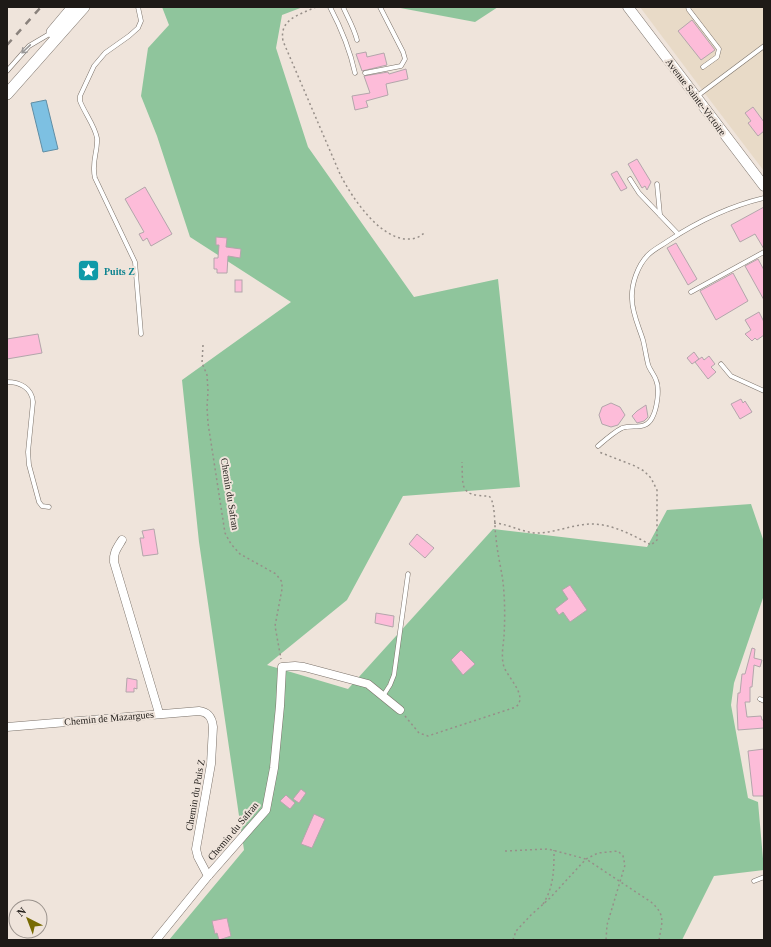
<svg xmlns="http://www.w3.org/2000/svg" width="771" height="947" viewBox="0 0 771 947" font-family="Georgia,serif">
<style>
.industrial{fill:#e8dac7}
.green{fill:#8fc59c}
.water{fill:#7dc0e2;stroke:#608ea5}
.building{fill:#fdbcd9;stroke:#b3a6ab}
.lines{fill:none;stroke-linecap:round;stroke-linejoin:round}
.service-casing{stroke:#7b726a;stroke-width:5}
.minor-casing{stroke:#7b726a;stroke-width:9}
.tertiary-casing{stroke:#7b726a;stroke-width:11}
.secondary-casing{stroke:#7b726a;stroke-width:12}
.path{stroke:#978f89;stroke-width:1.5;stroke-dasharray:2 3;stroke-linecap:butt}
.service{stroke:#fff;stroke-width:4}
.minor{stroke:#fff;stroke-width:8}
.tertiary{stroke:#fff;stroke-width:10}
.secondary{stroke:#fff;stroke-width:11}
.rail{stroke:#8a827c;stroke-width:2.5;stroke-dasharray:7 7;stroke-linecap:butt}
.oneway{stroke:#9a9897}
.labels{text-anchor:middle;dominant-baseline:central;stroke-width:4;stroke-linejoin:round;paint-order:stroke}
.street-label{font-size:10px;fill:#1e1a17;stroke:#efe4db}
.culture-label{font-size:10px;font-weight:bold;fill:#0d838f;stroke:#efe4db;text-anchor:start}
</style>
<rect width="100%" height="100%" fill="#efe4db"/>
<polygon class="industrial" points="640,7 764,7 764,171 700,87"/>
<g class="green">
<polygon points="162,7 303,7 282,15 276,48 308,147 414,297 498,279 520,487 403,496 347,600 267,665 348,689 493,529 647,547 667,510 751,504 764,542 764,595 734,683 731,705 748,798 758,802 764,870 714,876 682,940 169,940 244,850 199,542 182,380 291,302 190,237 157,136 141,96 148,48 169,25"/>
<polygon points="395,7 498,7 475,22"/>
</g>
<polygon class="water" points="46,100 58,149 43,152 31,103"/>
<g class="building">
<polygon points="692,20 715,50 701,60 678,31"/>
<polygon points="366,52 367,57 384,53 387,65 362,71 356,54"/>
<polygon points="406,69 408,79 386,84 388,95 366,101 368,107 355,110 352,96 370,93 364,76 388,72 389,74"/>
<polygon points="753,107 764,122 764,131 758,136 748,123 751,121 745,113"/>
<polygon points="637,159 651,182 647,190 645,186 642,188 628,164"/>
<polygon points="617,171 627,188 621,191 611,174"/>
<polygon points="145,187 172,234 151,246 147,238 143,241 139,234 144,232 125,199"/>
<polygon points="764,207 764,249 755,234 740,242 731,225"/>
<polygon points="216,237 227,238 226,247 241,249 240,258 228,256 227,273 217,273 217,269 214,269 214,258 218,258 219,245 216,245"/>
<polygon points="676,243 697,279 688,285 667,248"/>
<polygon points="758,259 764,270 764,300 745,266"/>
<polygon points="733,273 748,301 716,320 700,291"/>
<rect x="235" y="280" width="7" height="12"/>
<polygon points="759,312 764,322 764,335 757,340 755,338 752,341 745,334 751,330 745,320"/>
<polygon points="38,334 42,353 7,359 7,339"/>
<polygon points="694,352 699,359 692,364 687,358"/>
<polygon points="709,356 715,364 711,367 716,372 708,379 695,362 702,357 704,360"/>
<polygon points="741,399 743,403 745,401 752,412 740,419 731,404"/>
<polygon points="611,403 620,407 625,415 618,425 611,427 602,424 599,415 602,407"/>
<polygon points="646,405 648,417 644,421 637,423 632,416 637,411"/>
<polygon points="154,529 158,554 143,556 140,538 144,538 142,531"/>
<polygon points="417,534 434,548 425,558 409,544"/>
<polygon points="570,585 587,610 570,622 563,612 559,615 555,609 568,599 562,590"/>
<polygon points="376,613 394,616 393,627 375,623"/>
<polygon points="752,648 755,649 754,658 762,660 760,667 754,665 752,687 750,687 750,702 745,702 747,717 761,716 762,720 764,720 764,728 738,730 737,706 738,693 740,693 742,674 745,674"/>
<polygon points="461,650 475,664 463,675 451,660"/>
<polygon points="127,678 137,680 137,689 134,688 134,692 126,692"/>
<polygon points="764,749 764,796 753,796 748,751"/>
<polygon points="301,789 306,793 299,803 293,799"/>
<polygon points="286,795 295,803 290,809 280,801"/>
<polygon points="314,814 325,819 312,848 301,844"/>
<polygon points="227,918 231,936 219,940 217,933 215,934 212,921"/>
</g>
<g class="lines">
<defs>
<g id="service">
<path d="M138,7l3,14 -3,7 -9,8 -24,17 -11,13 -14,30v5c4,11 15,25 17,37 1,14 -6,24 -2,40l40,84 6,72"/>
<path d="M330,7c11,21 20,43 25,66"/>
<path d="M343,7c5,11 11,21 14,33"/>
<polyline points="688,7 689,10 719,49 717,57 703,67"/>
<polyline points="7,71 29,46 51,33"/>
<polyline points="365,73 401,66 405,59 403,52 380,7"/>
<polyline points="696,97 764,46"/>
<polyline points="630,179 639,193 678,234"/>
<polyline points="657,184 660,215"/>
<polyline points="691,292 764,252"/>
<polyline points="721,364 731,376 764,391"/>
<path d="M7,382c13,0 25,6 26,20l-5,50 1,13 10,37 3,4 7,1"/>
<path d="M598,446c7,-6 16,-14 24,-18 11,-4 23,3 30,-10 5,-9 8,-29 4,-38 -2,-6 -7,-11 -8,-16 -2,-8 -3,-16 -5,-24 -4,-13 -11,-27 -11,-41 -1,-15 6,-34 16,-44 6,-6 13,-9 20,-14 29,-19 62,-35 96,-43"/>
<polyline points="383,696 390,685 394,675 408,574"/>
<polyline points="760,699 764,701"/>
<polyline points="754,881 764,877"/>
</g>
<g id="minor">
<path d="M122,540c-5,8 -9,13 -8,22l45,151"/>
<path d="M7,727l192,-16c9,1 13,6 14,16l-2,37 -15,85 2,8 10,19"/>
<polyline points="156,940 208,876 266,810 274,768 280,706 282,667 295,666 304,667 368,684 400,710"/>
</g>
<polyline id="tertiary" points="628,7 764,186"/>
<g id="secondary">
<polyline points="52,32 73,7"/>
<polyline points="7,94 84,7"/>
</g>
</defs>
<use href="#service" class="service-casing"/>
<use href="#minor" class="minor-casing"/>
<use href="#tertiary" class="tertiary-casing"/>
<use href="#secondary" class="secondary-casing"/>
<g class="path">
<path d="M316,7c-17,8 -37,12 -33,34l57,133c12,24 44,73 76,64 3,-1 6,-3 8,-5"/>
<polyline points="203,345 202,363 207,375 208,391 207,407 208,423 225,533 231,544 240,554 276,574 282,582 282,589 275,626 281,659"/>
<path d="M494,523c15,1 27,9 42,10 16,0 30,-6 45,-8 24,-5 50,9 70,20l6,-5v-50l-6,-12 -7,-7 -9,-5 -36,-14"/>
<path d="M405,716l14,17 9,3 88,-29c12,-11 -7,-28 -12,-40 -3,-9 -1,-21 0,-30 1,-18 1,-37 -1,-55 -2,-15 -6,-30 -7,-45 -2,-10 0,-35 -7,-41 -30,0 -26,-9 -27,-34"/>
<path d="M505,851l43,-2 38,10 65,43c15,13 11,20 8,38"/>
<path d="M543,904c11,-17 11,-35 11,-54"/>
<polyline points="513,940 516,931 531,915 550,898 586,859 598,853 618,851 623,856 625,865 607,925 606,940"/>
</g>
<use href="#service" class="service"/>
<use href="#minor" class="minor"/>
<use href="#tertiary" class="tertiary"/>
<use href="#secondary" class="secondary"/>
<polyline class="rail" points="7,45 41,7"/>
</g>
<defs><path id="oneway-shaft" d="M-6 0H5M1.5-3L5.5 0L1.5 3" fill="none" stroke-width="1.6" stroke-linecap="round" stroke-linejoin="round"/></defs>
<use class="oneway" href="#oneway-shaft" transform="translate(26 49) rotate(136)"/>
<defs>
<symbol id="sight-square" viewBox="-11 -11 22 22"><rect x="-9" y="-9" width="18" height="18" rx="4" fill="#0f9aa8" stroke="#efe4db"/><path d="M0-6L1.8-2.2L6-1.7L2.9 1.2L3.7 5.4L0 3.3L-3.7 5.4L-2.9 1.2L-6-1.7L-1.8-2.2Z" fill="#fff"/></symbol>
</defs>
<g fill-rule="evenodd">
<use href="#sight-square" x="76" y="258" width="25" height="25"/>
</g>
<g class="labels">
<g class="street-label">
<text transform="translate(696 97) rotate(53)">Avenue Sainte-Victoire</text>
<text transform="translate(230 494) rotate(81)">Chemin du Safran</text>
<text transform="translate(109 718) rotate(-5)">Chemin de Mazargues</text>
<text transform="translate(195 795) rotate(-80)">Chemin du Puis Z</text>
<text transform="translate(233 831) rotate(-50)">Chemin du Safran</text>
</g>
<g class="culture-label">
<text x="104" y="271">Puits Z</text>
</g>
</g>
<rect width="771" height="947" fill="none" stroke="#1e1a17" stroke-width="16"/>
<g transform="translate(28 919) rotate(318)"><circle r="19" fill="#efe4db" stroke="#9b938d"/>
<path d="M0-3L7 15L0 10L-7 15Z" fill="#776a02"/>
<text y="-6" font-size="11" font-weight="bold" text-anchor="middle" fill="#1e1a17">N</text>
</g>
</svg>
